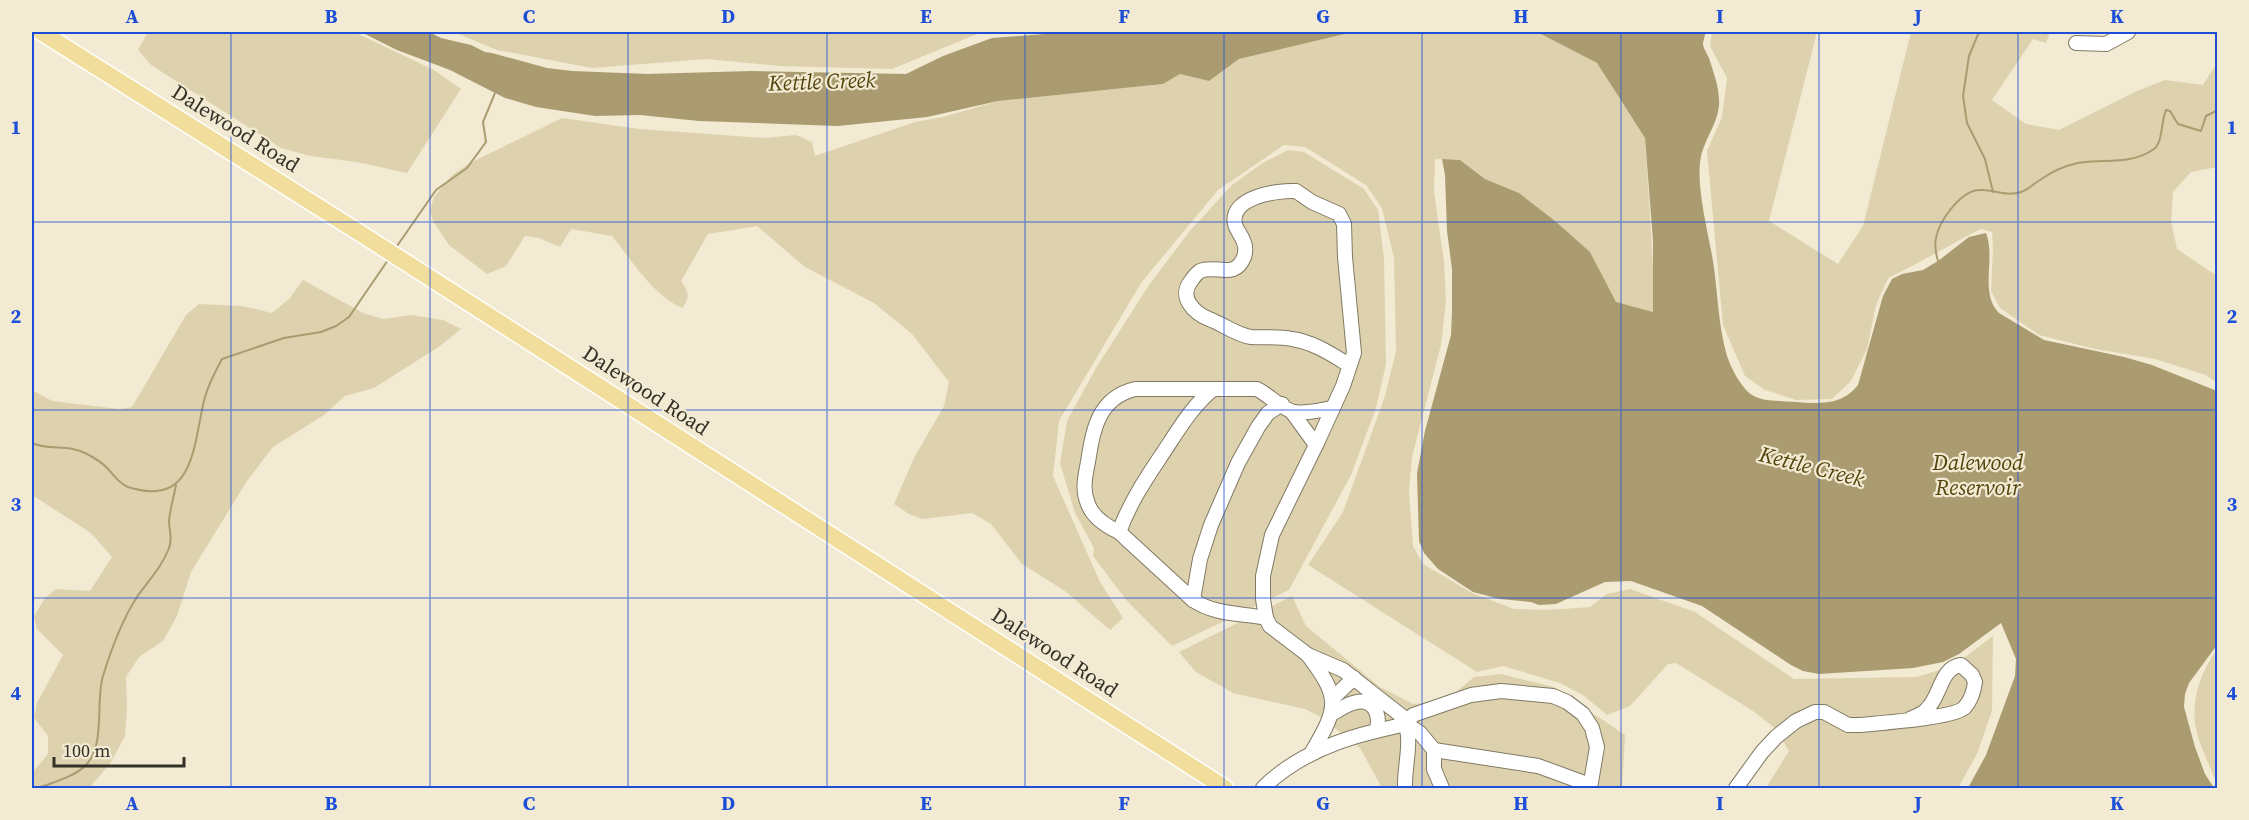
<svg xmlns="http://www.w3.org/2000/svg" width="2249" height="820" viewBox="0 0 2249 820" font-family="'Source Serif 4',serif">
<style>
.green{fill:#ded2ae}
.water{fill:#aa9c70}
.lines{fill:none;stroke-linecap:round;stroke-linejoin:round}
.stream{stroke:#aa9c70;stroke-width:2}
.minor-casing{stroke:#807963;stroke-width:16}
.major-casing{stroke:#fff;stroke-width:19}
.minor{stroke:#fff;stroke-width:14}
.major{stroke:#f2de9c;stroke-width:16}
.grid{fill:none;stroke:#1d4ed8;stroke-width:1.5;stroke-opacity:0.55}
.labels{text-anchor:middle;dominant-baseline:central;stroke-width:4.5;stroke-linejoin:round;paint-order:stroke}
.street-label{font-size:21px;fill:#333027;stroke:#f2ead2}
.water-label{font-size:22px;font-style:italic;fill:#54440c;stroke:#f2ead2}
.neatline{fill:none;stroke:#1d4ed8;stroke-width:2}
.grid-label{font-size:20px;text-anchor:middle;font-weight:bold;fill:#1d4ed8}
</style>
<rect width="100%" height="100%" fill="#f2ead2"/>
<g class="green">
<polygon points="148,32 354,32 434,70 461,89 407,173 357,162 310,156 281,148 151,65 138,50"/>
<polygon points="454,32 982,32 892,69 779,66 707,59 592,68 497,50"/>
<path d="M1353,32h184l60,31 48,75 8,126v48l-37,-9 -26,-51 -71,-59 -34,-14 -25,-19 -25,-1 -1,32 10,71 2,39 -5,44 -29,112 -3,35 4,54 10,18 49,29 42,16 33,1 43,-3 17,-13 23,-5 65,23 99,67 122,-2 37,-11 40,-30 -1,75 -15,43 -19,34h-192l23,-37 -13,-22 -23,-18 -77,-48 -8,1 -38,42 -23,9 -24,-20 -23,-12 -57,-17 -26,6 -169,-107 35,-53 42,-116 11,-45 -2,-93 -12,-50 -16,-23 -61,-38 -21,-2 -66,45 -77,93 -82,138 -6,55 47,106 23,36 -13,12 -45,-39 -43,-27 -31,-40 -19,-11 -50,6 -13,-5 -15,-10 20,-46 30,-52 5,-24 -37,-48 -38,-31 -69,-36 -48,-41 -49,8 -27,47c7,10 10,16 1,27 -30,-14 -49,-46 -70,-72l-41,-7 -11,18 -21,-9 -14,-2 -19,30 -19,8 -38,-29 -16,-24 -3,-11 4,-13 17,-21 17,-12 94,-46 77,11 125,9 32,-3 16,7 3,14 100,-34 28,-5 55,-16 165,-17 17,-10 29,7 30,-22z"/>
<path d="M1712,32h105l-48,189 69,43 25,-38 48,-194h139l-4,11 -13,-4 -41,61 34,24 33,6 78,-39 28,-11 38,5 14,-22v104l-26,5 -18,20 -2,29 6,28 40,27v107l-11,-8 -51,-16 -60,-10 -56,-14 -39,-27 -9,-17 2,-43 -1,-16 -11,-3c-32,16 -61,34 -93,49l-12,27 -9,44 -16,32 -19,18 -36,1 -31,-10 -20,-14 -22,-51 -16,-174 15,-34 5,-39 -17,-32z"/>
<polygon points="1288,150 1304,152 1364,189 1378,210 1384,258 1386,364 1376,408 1351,475 1289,590 1172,646 1127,601 1093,556 1094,548 1075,513 1060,463 1067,421 1096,368 1149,285 1189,232 1232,185 1261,164"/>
<polygon points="303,280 363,313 383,319 411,315 443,320 461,329 440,346 374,388 345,396 324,415 273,447 247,481 191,572 177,616 163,641 139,657 126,677 127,710 125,736 110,764 89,788 32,788 32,773 48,754 48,736 34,718 37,703 63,655 37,629 34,616 45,598 56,589 90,591 112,557 91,533 32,495 32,390 52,401 119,409 132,407 186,315 199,304 242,306 272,313 289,299"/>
<polygon points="1292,596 1306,626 1380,687 1413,704 1436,702 1456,692 1474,677 1501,674 1554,687 1625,735 1622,788 1382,788 1360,748 1321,717 1305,709 1233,693 1196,672 1179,652"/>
<path d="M2217,650v135c-6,-18 -17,-37 -21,-56 -6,-28 5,-58 21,-79z"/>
</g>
<g class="water">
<polygon points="361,32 429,32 441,38 471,45 485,52 492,53 547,68 572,71 648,74 751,71 906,74 943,56 992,38 1069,32 1353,32 1239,59 1209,81 1180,74 1163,84 998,101 927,117 838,126 699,121 640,115 595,116 536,107 505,98 450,70 397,50"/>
<path d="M1537,32h169c-1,3 -3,9 -3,13 1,4 4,9 6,13 5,16 11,31 10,48 -2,20 -17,36 -19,56 -3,29 8,70 13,99 5,32 5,64 14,95 4,12 12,27 21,36 12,11 32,8 48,10 23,2 47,3 62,-17l25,-89 9,-17 10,-5 21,-4 15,-9 31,-24 17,-4c10,25 -7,60 13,80l45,27 80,17 28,8 65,26v254l-28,38 -4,11 -1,13 11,40 10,27 9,14h-246l18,-33 29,-79 1,-17 -15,-36 -42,31 -16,8 -30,6 -94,6 -16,-3 -12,-6 -89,-59 -71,-25 -26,1 -49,22 -17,1 -8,-3 -31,-3 -27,-7 -35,-23 -14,-16 -5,-12 -2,-68 8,-42 26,-96 1,-24v-42l-5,-38 -2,-56 -3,-16 18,1 25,19 34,14 36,28 35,31 26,50 37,10v-71l-8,-103 -48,-75z"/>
</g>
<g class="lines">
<g class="stream">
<polyline points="1979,32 1969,56 1963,96 1967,123 1985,159 1993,192"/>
<polyline points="397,246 436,190 467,168 486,142 483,122 495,93"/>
<path d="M1938,261c-2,-7 -4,-15 -2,-23 3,-17 25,-48 44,-48 14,-1 24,7 41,2 7,-2 12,-8 19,-12 11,-8 24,-14 38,-17 26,-5 52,3 76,-14 9,-7 7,-28 12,-39l4,1 8,13 23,7 5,-15 12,-6"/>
<path d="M32,443c17,8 36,1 53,10 8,4 17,9 23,16 7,7 10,14 20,18 69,22 65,-46 77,-90 4,-14 10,-25 17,-38l62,-21 37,-6 15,-6 13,-9 39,-57"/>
<path d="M38,788c14,-5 38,-12 48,-23 20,-21 9,-63 17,-89 8,-26 19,-56 34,-79 11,-16 25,-30 32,-49 4,-10 0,-18 0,-27 1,-12 5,-25 7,-36"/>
</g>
<defs>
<g id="minor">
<polyline points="2076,43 2106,44 2128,32"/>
<path d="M1349,365c-18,-11 -36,-23 -57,-26 -14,-3 -28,-1 -41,-2 -15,-2 -28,-13 -42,-18 -15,-6 -31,-22 -18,-38 2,-3 6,-8 9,-10 16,-7 35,9 44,-14 2,-6 2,-11 -1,-17 -2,-5 -7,-11 -8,-16 -6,-27 43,-34 61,-33l16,11 27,12 5,10 1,33 9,96 -11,33 -26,57 -45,92 -9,41v23l3,19 4,8 38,29 35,15 60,47c11,22 1,48 2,71"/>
<path d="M1282,404l-14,9 -10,14 -20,36 -27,62 -11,34 -7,41 -74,-68c-13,-6 -26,-14 -31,-28 -6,-14 -3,-27 0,-42 5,-32 10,-64 47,-73h122c10,5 27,21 37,23 12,2 26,-2 38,-4"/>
<polyline points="1292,412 1316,445"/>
<path d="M1119,532c10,-27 24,-49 40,-73 17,-25 31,-51 54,-70"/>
<path d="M1193,600c22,15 48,13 73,18"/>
<path d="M1308,655c32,43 31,51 4,97"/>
<polyline points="1334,697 1354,678"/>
<polyline points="1406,724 1420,733 1434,750 1434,769 1442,788"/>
<polyline points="1376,731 1406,724 1413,715 1471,695 1501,691 1553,696 1567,702 1583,714 1592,728 1597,747 1590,788"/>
<polyline points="1434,750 1538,766 1590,785"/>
<path d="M1263,788c31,-31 71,-47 113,-57 6,-16 -3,-35 -23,-28 -8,2 -15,8 -22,11"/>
<path d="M1736,788l26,-36 14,-15 20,-16 19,-9h9l24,13h13c18,-2 95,-7 104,-18 6,-7 9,-17 10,-25l-3,-7 -11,-10c-21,3 -20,31 -34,44 -4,5 -11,7 -17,10"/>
</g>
<polyline id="major" points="41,32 363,235 1225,788"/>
</defs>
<use href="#minor" class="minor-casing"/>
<use href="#major" class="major-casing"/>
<use href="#minor" class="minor"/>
<use href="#major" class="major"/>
</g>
<path class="grid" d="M231,32v756M430,32v756M628,32v756M827,32v756M1025,32v756M1224,32v756M1422,32v756M1621,32v756M1819,32v756M2018,32v756M32,222h2186M32,410h2186M32,598h2186"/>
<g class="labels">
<g class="street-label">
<text transform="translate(236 128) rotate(32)">Dalewood Road</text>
<text transform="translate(646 390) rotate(33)">Dalewood Road</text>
<text transform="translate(1055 652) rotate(33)">Dalewood Road</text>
</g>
<g class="water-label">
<text transform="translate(822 81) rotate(-2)">Kettle Creek</text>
<text x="1978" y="462">Dalewood<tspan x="1978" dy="25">Reservoir</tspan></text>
<text transform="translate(1812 466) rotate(14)">Kettle Creek</text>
</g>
</g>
<rect width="2249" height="820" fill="none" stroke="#f2ead2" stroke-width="66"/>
<path d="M54 757v9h130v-9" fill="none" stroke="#333027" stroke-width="3"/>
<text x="63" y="757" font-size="18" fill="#333027" stroke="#f2ead2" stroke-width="4.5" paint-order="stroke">100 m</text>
<rect x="33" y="33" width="2183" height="754" class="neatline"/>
<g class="grid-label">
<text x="132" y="23">A</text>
<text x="331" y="23">B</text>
<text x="529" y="23">C</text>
<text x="728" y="23">D</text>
<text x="926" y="23">E</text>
<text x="1124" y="23">F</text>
<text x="1323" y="23">G</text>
<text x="1521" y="23">H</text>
<text x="1720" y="23">I</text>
<text x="1918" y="23">J</text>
<text x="2117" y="23">K</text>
<text x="16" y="134">1</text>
<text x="2232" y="134">1</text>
<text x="16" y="323">2</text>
<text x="2232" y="323">2</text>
<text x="16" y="511">3</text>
<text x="2232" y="511">3</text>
<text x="16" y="700">4</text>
<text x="2232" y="700">4</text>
<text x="132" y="810">A</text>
<text x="331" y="810">B</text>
<text x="529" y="810">C</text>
<text x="728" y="810">D</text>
<text x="926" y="810">E</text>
<text x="1124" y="810">F</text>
<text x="1323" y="810">G</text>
<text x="1521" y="810">H</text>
<text x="1720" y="810">I</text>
<text x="1918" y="810">J</text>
<text x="2117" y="810">K</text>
</g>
</svg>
